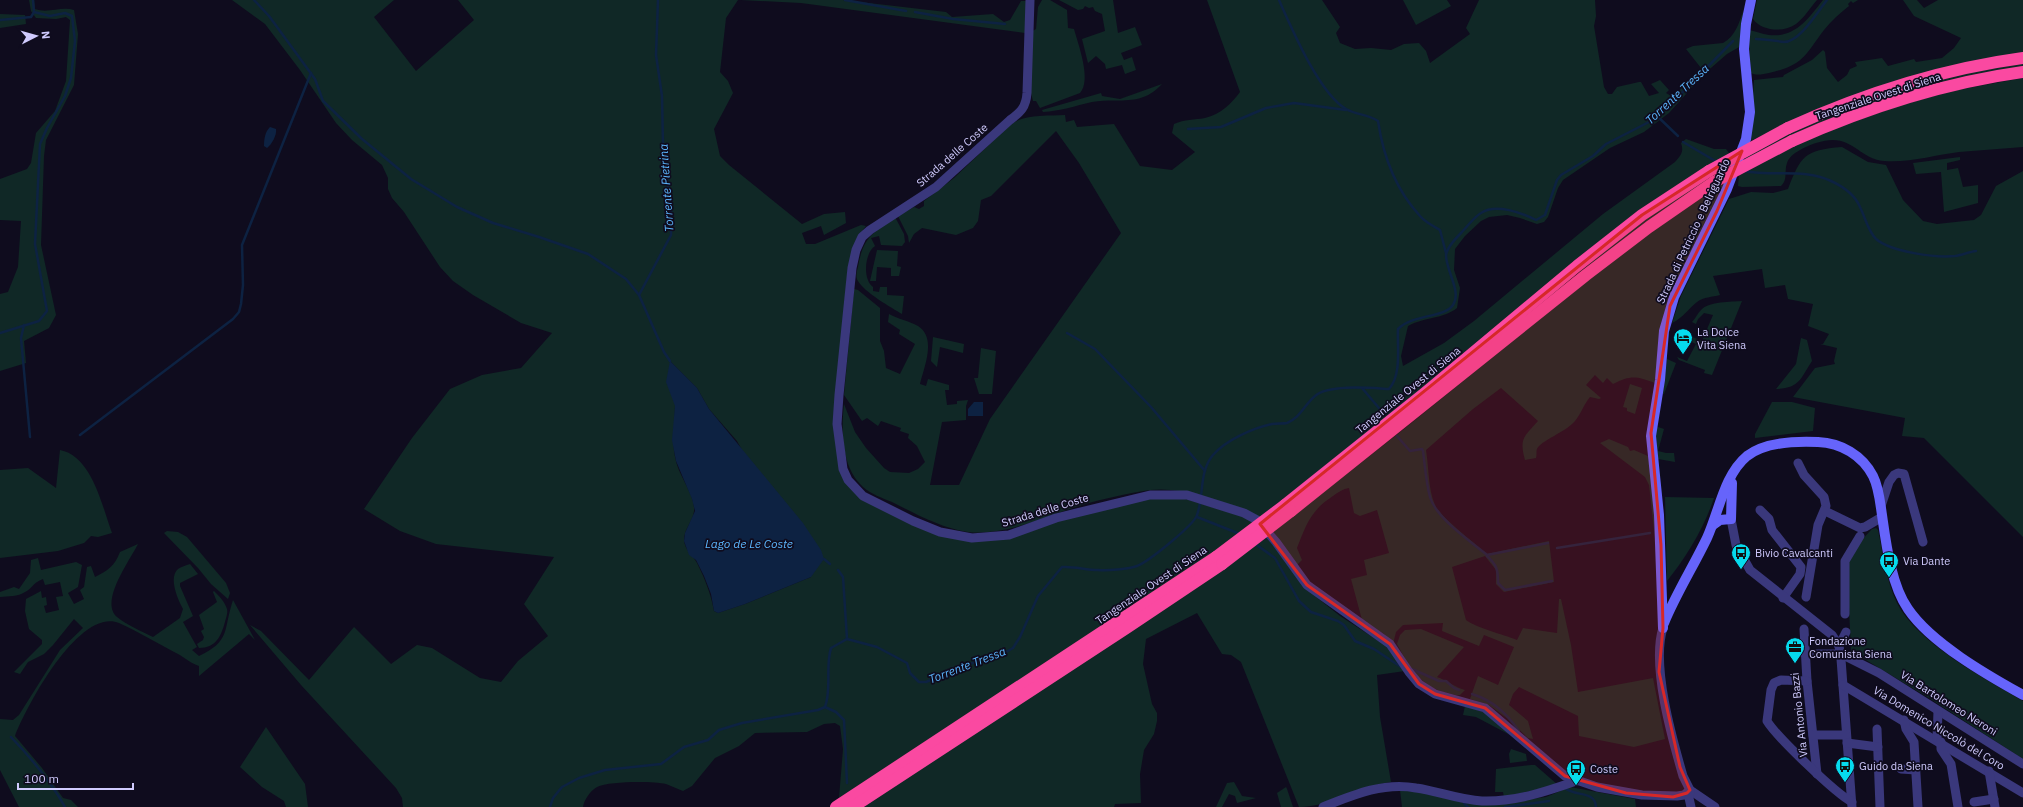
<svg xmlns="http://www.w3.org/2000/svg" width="2023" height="807" viewBox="0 0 2023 807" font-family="'IBM Plex Sans',sans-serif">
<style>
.green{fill:#102826;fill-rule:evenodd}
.water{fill:#0d2242}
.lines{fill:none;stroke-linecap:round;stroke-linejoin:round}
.stream{stroke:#0d2242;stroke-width:2.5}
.street{stroke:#3a387c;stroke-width:9}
.secondary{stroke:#6664fb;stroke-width:10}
.highway{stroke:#fa49a1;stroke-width:12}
.highway-bridge{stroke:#fa49a1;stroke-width:12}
.marked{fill:#d62828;fill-opacity:0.2;stroke:#d62828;stroke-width:3;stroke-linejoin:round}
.labels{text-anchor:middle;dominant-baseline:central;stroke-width:3.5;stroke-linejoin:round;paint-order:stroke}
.street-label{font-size:11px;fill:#d0cbfe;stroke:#0f0c1e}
.poi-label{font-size:11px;fill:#d0cbfe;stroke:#0f0c1e;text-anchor:start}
.water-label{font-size:12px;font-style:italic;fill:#5bb4fb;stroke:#0f0c1e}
</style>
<rect width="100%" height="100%" fill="#0f0c1e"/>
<g class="green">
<path d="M29,0h5l1,9c13,5 26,-3 39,1l4,24 -4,51 -28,55 -2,16 -3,89 15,70 -7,13 -25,13 2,22 -26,8v-77l8,-2 10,-25 3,-46 -21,-1v-41l27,-10 4,-6 5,-30 19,-22 11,-30 4,-61 -4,-3 -10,2 -20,-1 -5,-7z"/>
<path d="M232,0h162l-20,17 42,54 58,-51 -16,-20h280l-12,18 -6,54 8,9 5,12 -19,36 6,27 9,9 73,59 22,-10 21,-2 1,11 -22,12 -3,-9 -19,7 4,11h9l46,-19 5,1 -7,9 -11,32 -13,137 12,78 65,42 74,16 100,-27 65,-15 28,-1 63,19 13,7 -42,30 -374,245 4,-49 -3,-23 -5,-3 -11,1 -17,8 -52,1 -16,13 -24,12 -23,28 -9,5c-6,-2 -11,-5 -17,-7 -13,-3 -57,-3 -69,3 -7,4 -13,13 -14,20h-180l-1,-9 -6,-10 -95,-103 -51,-60 11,6 48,49 45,-53 37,37 26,-19 15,3 48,30 21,4 17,-21 30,-25 -24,-32 30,-47 -118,-13 -36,-13 -36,-22 48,-71 38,-49 32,-14 39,-7 31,-35 -31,-10 -48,-28 -20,-14 -13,-14 -36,-55 -12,-14 -4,-9v-11l-6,-13 -30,-25 -16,-17 -36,-53 -35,-46zM670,361l27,27 12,21 28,32 74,136 -66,27 -27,9 -4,-2c-3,-17 -9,-32 -17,-48 -4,-8 -12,-12 -13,-23 0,-11 9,-19 10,-29 2,-14 -15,-35 -18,-50 -5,-19 -1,-36 -1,-55 0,-15 -3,-30 -5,-45z"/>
<polygon points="741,0 843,0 946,12 952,17 993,14 1004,22 1010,20 1021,1 1027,1 1025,33 801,3"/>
<path d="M1042,0h8l17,10 1,18 6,1c4,15 18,51 6,64l-40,15 -4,-7h-3l-2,-8v-61l5,-3 2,-22z"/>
<polygon points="1059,0 1113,0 1118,33 1135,27 1142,45 1121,53 1124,60 1132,57 1136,70 1125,74 1122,65 1106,69 1105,64 1096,56 1088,63 1082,39 1105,31 1102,14 1095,11 1093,7 1089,8 1085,6 1083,9 1078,10"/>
<path d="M1207,0h115l18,27 -4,6 4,10 15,6 16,-1 20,2 13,-6 15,-1 7,8 4,12 40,-29 -4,-6 13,-28h116l1,16 -2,10 10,61 4,7h4l5,-7 22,-5h2l8,14 10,-3 -8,-9 9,-4 9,10 -3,3 7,4 28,-29 -15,-19 7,-3 30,-3c12,-7 16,-19 20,-32l-2,35 -14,8 -23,20 -35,39 -25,19 -34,16 -47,32 -5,8 -10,29 -4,5 -7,2 -17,-6 -13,-3 -18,2 -8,4 -16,15 -10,13 -1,21 6,18 -3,20c-14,11 -33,9 -49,18l-7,30 2,10 41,-23 30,-22 129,-107 72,-52c6,-7 9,-10 6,-19l5,-4 28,10h12l3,4 -249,190 -221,176c-36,-14 -70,-33 -109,-29 -21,3 -48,9 -68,15 -37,11 -74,31 -114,27 -27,-4 -52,-18 -76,-30 -10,-4 -21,-8 -29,-15 -22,-20 -22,-56 -19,-83l11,28 11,16 18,20 6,4 19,1 9,-4 7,-7 -8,-16 -9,-8 1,-4 -9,-3 1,-3 -20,-7 -3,5 -11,-8 -5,3 -18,-26 10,-106 4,1 22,18v33l4,10 2,17 14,6 15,-30 -16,-10 1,-4 -12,-8 1,-8c9,5 20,7 29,12 19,12 6,41 2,58l6,2 2,-7 21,6v5h-4l2,15 10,-1v-3l11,-1 -2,6v14l-24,2 -12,63h29l31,-66 131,-186 -42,-70 -23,-32 -65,65 -10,4 -3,21 -5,7 -17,7 -34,-7 -8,6 -5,9 -1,-7 -10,-20 16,-9 5,2 5,-3v-5l30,-23 56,-53c14,-11 37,-9 55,-10l1,7 8,-2 3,7 37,-3 26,42 32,4 23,-18 -23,-19 2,-9c11,-5 20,-4 31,-6 16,-4 26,-14 35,-26z"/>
<polygon points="1403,0 1447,0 1451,6 1416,25"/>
<path d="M1757,0h60c-7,8 -13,18 -21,24 -12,9 -35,7 -43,-5z"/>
<path d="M1823,0h35l-5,3 -2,-2 -3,3 1,2c-9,7 -18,15 -25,24 -19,25 -20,35 -55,43 -6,1 -12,3 -18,0l-3,-43c7,1 14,4 21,5 26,3 39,-16 54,-35z"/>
<polygon points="1903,0 1917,0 1924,8 1938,0 2023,0 2023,53 1787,124 1750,141 1754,80 1783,77 1784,75 1812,60 1823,50 1825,52 1827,68 1838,82 1847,75 1850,69 1857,66 1855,62 1882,58 1888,66 1914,59 1916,62 1942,58 1954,48 1961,38 1914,16"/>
<polygon points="0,14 25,15 26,24 0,28"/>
<path d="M2023,63v5l-69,12 -209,80 2,-6c59,-31 122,-58 187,-74 29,-7 59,-11 89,-17z"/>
<path d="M2023,78v69c-21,2 -43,3 -64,5 -24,3 -50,11 -75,9 -28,-3 -32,-30 -68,-18 -9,3 -26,10 -29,20 -3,8 1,17 -6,23l-39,1 -4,-1 1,-12 77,-39 85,-30 55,-15z"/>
<path d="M1162,84c-22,24 -44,13 -70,18 -17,4 -32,9 -49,10l-1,-2 59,-17 1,3 18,3z"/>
<path d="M1842,147l26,15 18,3 17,35 20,21 14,3 37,-4 7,-5 15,-29 27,-15v366l-99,-99 -22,-2 3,-18 -112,-21 22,-29 20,-4 -1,-3 3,-13 -17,-4h3l6,-10 -21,-8 5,-22 -25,-5 -3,-14 -20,3 -3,-19 -49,7 7,19c-8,2 -16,2 -23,7 -9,7 -14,16 -25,21l9,-27 48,-97 22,-7 22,1 15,-4c13,-33 16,-39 54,-42z"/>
<polygon points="1960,157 1960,160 1947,163 1947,170 1958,168 1963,187 1978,185 1978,203 1944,212 1941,172 1916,174 1913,163"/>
<polygon points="1732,162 1729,168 1519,323 1635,226"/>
<path d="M1726,181l-18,41 -39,75 -6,22 -8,64c-19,-7 -24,-8 -42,1l-6,-6 -4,5 -8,-8 -9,10 15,13 -2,1 -9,-2c-6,7 -9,17 -15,24 -9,11 -35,20 -38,28 -1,2 0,6 -1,9l-11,2c-6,-22 -1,-23 13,-39l-37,-33 -28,21 -47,41c3,18 2,39 9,55 6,13 40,38 52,49l62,-13 5,41 -50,10 -8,-8v-14l-11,-14 -33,11 14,53c11,8 36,14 51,20l6,-12 34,5 2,-34h2l10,46 7,47 75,-14 12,61 -31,8 -55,-11 -1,-20 -59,-29 -6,7 -4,11 19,16 5,18 -5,-1 -20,-19 -19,-14 -19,-6 8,-23 20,9 16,-38 -30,-12 -5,11 -37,-15 1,-8 -40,2 -7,7 -3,12 -9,-10 -22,-14 -11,-41 16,-4 -3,-15 25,-7 -12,-43 -17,6 -6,-3 -5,-25c-6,1 -11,4 -16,8 -22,14 -27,29 -36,52l5,12 -5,5 -24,-33 131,-103 220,-178z"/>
<path d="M895,217l9,17 1,8 -3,4 -21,-1 -2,-9 -8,2 4,8c-10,6 -13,33 -2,41v4l6,1 1,-5h7v8l17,1 -2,18c-10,-6 -38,-22 -44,-33 -3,-4 -1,-10 0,-14 5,-29 14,-34 37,-50z"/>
<polygon points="877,250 898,251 897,266 901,267 899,276 891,276 891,268 877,267 876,281 870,281"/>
<path d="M1742,301l-30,74 -8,-2 1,-3 -26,-10 -2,-3 10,4 9,-17 -11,-5 5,-3 12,5 11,-26 -9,-2 -6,6 -2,5 -4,-2c4,-4 5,-8 9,-12 8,-9 30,-8 41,-9z"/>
<polygon points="933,337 964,344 963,353 940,347 937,367 931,361"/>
<path d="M1801,338l6,2 5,21c-12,18 -12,27 -36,28l20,-25z"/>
<polygon points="981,348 996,351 992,394 979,394 974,378 978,378"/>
<polygon points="1667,359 1676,363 1664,394 1663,394"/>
<polygon points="1630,384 1642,388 1635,414 1627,411 1627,408 1623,407"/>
<polygon points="1772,402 1792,402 1815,408 1813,431 1755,438 1755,434"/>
<polygon points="1658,427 1664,429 1658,451 1666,453 1674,453 1675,462 1658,459 1655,428"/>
<polygon points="1609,439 1628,447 1630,451 1634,450 1648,456 1653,494 1655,539 1649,485 1645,477 1600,443"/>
<path d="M60,450c32,6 42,56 52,83l-14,4 -7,-1 -7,7 -26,8 -58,7v-88l28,-2 28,20z"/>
<path d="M1665,497l49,1c-10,30 -27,58 -47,83z"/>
<path d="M1876,528l2,2c5,24 8,50 19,73 20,40 88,76 126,98v58l-94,-61 -78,-47 -4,-86 12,-22 13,-14z"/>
<polygon points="167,531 178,532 187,537 226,583 230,593 228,599 211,584 198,568 164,533"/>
<path d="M1267,537l38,51 35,28 48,31 17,24 -28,4 3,42 11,65c-32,4 -60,25 -92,25l-58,-145 -10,-7 -9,-1 -25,-41 -51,26 -3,25 9,40 5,9v8l-3,13 -10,16 -4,24 1,29 -26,1 -1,3h-250z"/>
<path d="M138,544c-8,16 -39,58 -21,73 10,8 24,14 36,20l27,-19 3,-9c-5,-9 -15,-31 -5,-40 3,-2 8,-4 12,-5l8,10 -18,9v3l13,30 -10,6 14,25 -5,3 7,6c32,-15 24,-26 34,-56l22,40 -6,-6 -50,42v-10c-7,-2 -14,-8 -21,-12 -19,-10 -39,-22 -59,-31 -40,-16 -93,84 -104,113l27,32 21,30 8,2 7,7h-59l-19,-37v-51l13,1 6,-5 41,-65 23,-22 -9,-9 -21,26 -9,9 -16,8 -8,12 -6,-2 28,-28v-4l-13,-11 -4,-18 1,-12 15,-8 1,7 4,-1 1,8 -3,1 2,7 13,-3 -3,-13 7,-1 -3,-14 -15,3 -2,-6c-12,5 -10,9 -18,13 -7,5 -17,4 -25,5v-5l14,-5 5,2 11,-16 1,-13 7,-2 3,12 35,-8 6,3 -4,22 -10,6 6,11 10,-5 -4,-9 4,-3 3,-20 4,-1 4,11c12,-6 20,-11 25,-25z"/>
<path d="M214,591c5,5 11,11 13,18 1,4 -1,9 -2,13 -4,14 -9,26 -26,26l-2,-4 6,-4 1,-3 -3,-6 3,-2 -5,-14 18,-13 -4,-10z"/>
<path d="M1421,629l43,18 -27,30c11,4 17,10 28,13l-5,5c-4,1 -8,-1 -12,-2 -28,-6 -38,-25 -51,-49l3,-9 5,-5z"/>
<polygon points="1465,706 1486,713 1510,735 1476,717 1463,715"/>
<polygon points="266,727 305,784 308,807 286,807 284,801 262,787 240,767"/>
<polygon points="1511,749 1526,754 1527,761 1510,763 1509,754"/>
<polygon points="1531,765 1535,765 1558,785 1504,797 1503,792 1495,792 1496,769"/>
<polygon points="1234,782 1242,796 1256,798 1237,803 1235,796 1229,794 1222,807 1216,807 1227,783"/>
<polygon points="1286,787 1287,789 1293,807 1281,807 1277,793"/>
<polygon points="1570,787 1635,799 1636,807 1402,807 1400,790 1503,803 1546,797"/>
</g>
<g class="water">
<path d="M270,127l6,2c1,6 -4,15 -9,19l-3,-2c0,-7 1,-14 6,-19z"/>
<polygon points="670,361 697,388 709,409 803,523 821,550 824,559 811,577 745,604 718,613 714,611 711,594 704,576 696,560 689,555 684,541 685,533 695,511 692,499 676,461 672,440 675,406 666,382"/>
<polygon points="974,402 983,402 983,416 968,416 968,409"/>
</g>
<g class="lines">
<g class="stream">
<polyline points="254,0 269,16 315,79 323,101 362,139 411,179 457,207 493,223 539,237 588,254 626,279 639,295"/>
<polyline points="658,0 656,55 662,96 663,144 671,212 671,235 639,295 664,352 670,361"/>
<polyline points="845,0 906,11"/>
<path d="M1279,0c13,29 40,93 67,109 10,6 22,5 32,12 5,34 18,69 42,95 5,6 13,10 20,14l6,23"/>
<polyline points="915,12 953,19 1005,24"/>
<polyline points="0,20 31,17 34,12 33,0"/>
<path d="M1756,39c9,0 19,2 28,3 16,0 34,-31 43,-42"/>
<polyline points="1656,115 1678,136"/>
<polyline points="1188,129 1221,127 1266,108 1294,103 1346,110"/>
<polyline points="1683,142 1717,162"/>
<path d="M1744,171c29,6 60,-3 87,10 11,5 24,14 29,26 5,10 8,24 16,32 15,13 60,19 79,17 7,-1 14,-4 21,-5"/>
<polyline points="24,325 21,338 30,437"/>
<polyline points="0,333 39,321 47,311 35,244 40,144 47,128 65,96 71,78 75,41 72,16 65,13 50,16 34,12"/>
<polyline points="1067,333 1095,349 1151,407 1205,471"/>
<polyline points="1362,388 1384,414"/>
<polyline points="80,435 233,319 239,312 241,304 243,285 242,245 311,73"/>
<path d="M1397,436l13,15 12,-2 1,2c2,15 3,31 7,46 6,21 40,44 57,58l61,-12"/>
<polyline points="1197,517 1240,534"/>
<polyline points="1254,543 1275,558 1299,601 1311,612 1338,621 1344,625 1355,641 1374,649 1401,667"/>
<polyline points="1557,548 1650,533"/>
<path d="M1487,556c10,9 11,14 11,27l7,7 47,-9"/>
<polyline points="824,559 830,564"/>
<polyline points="838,570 843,577 847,639"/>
<polyline points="1412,669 1439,681 1446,681 1454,688 1459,690"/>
<path d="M1472,694c22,7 34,19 47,37"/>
<polyline points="825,707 836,712 844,720 847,783"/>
<path d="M11,737c21,22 39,43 54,70"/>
<path d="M1565,788c10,9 30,2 31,19"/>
<polyline points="1464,803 1468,807"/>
<path d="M550,807l3,-9 9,-11 17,-9 26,-8 56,-6 23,-17 24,-7 11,-10 23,-7 76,-13 7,-3c7,-19 0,-40 6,-59l16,-9 30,8 30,16 3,10 9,9h7l43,-18 30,-8 14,-8 7,-11 18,-41 24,-29c13,-1 23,3 36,3 9,1 31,-1 39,-4 11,-4 57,-41 60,-51 7,-19 2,-44 16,-60 13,-15 40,-27 59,-31 5,-1 11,0 15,-1 13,-5 18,-19 28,-27 14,-12 56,-8 74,-7 13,-15 8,-42 9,-60 15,-15 46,-11 55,-24 9,-13 -7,-34 -7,-50 1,-8 10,-17 15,-22 6,-6 13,-16 20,-20 15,-10 41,0 55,7l9,-5 12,-35 4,-5 32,-19 13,-12 45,-23 5,-6 12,-8 65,-66"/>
<polyline points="1505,807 1549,801"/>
</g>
<g class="street">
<path d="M1030,0l-3,93c-1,14 -6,19 -17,27l-74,67 -66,43 -8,7 -6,13 -4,18 -13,127 -2,29 6,45 5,11 15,16 50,25 27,11 32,6 37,-3 47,-17 94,-23h37l57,18 13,7 19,22 31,43 83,59 19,28 10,12 16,10 50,14 80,68 32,11 45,8 35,1 7,-1 6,-5"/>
<polyline points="1798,463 1804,475 1824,497 1826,506 1818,525 1806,597"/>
<polyline points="1881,506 1889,482 1894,475 1898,473 1904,474 1923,542"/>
<polyline points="1760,510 1769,519 1772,530 1801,567 1800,574 1783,598"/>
<polyline points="1825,511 1860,528 1865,527 1882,517"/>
<polyline points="1731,519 1736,545 1750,570 1832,635 1839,646 1841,659 1852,807"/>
<polyline points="1845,614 1845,561 1860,536"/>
<path d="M1663,628c-12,37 9,110 20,148l7,14 25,17"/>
<polyline points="1804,629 1807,681 1817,774"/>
<polyline points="1839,646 1846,632"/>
<polyline points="1805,654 1841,654 1879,673 2023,764"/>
<path d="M1807,681l-26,-1 -7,3 -3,7 -4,31c9,15 69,73 85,81"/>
<polyline points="1843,685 2023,793"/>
<polyline points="1904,720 1906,729 1914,742 1918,807"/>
<polyline points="1877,729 1880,807"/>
<polyline points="1813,735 1846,735"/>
<polyline points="1937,739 1938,711"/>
<polyline points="1941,742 1941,749 1951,764 1958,807"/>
<polyline points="1847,743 1878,747"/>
<polyline points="1901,769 1916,770"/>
<polyline points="1989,771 1995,807"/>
<polyline points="1690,790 1689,798 1691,807"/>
<polyline points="1974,802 1994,799"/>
<path d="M1323,807c30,-12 60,-25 93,-19 22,3 43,12 66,13 33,1 63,-9 94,-20"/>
</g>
<g class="secondary">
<polyline points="1713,525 1720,520 1731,519 1732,483"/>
<path d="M1664,623c12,-29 29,-56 43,-85 12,-26 17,-63 40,-82 18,-14 49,-15 71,-14 23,1 44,13 55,34 6,12 7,26 9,39 4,28 9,70 26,94 23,34 79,66 115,86"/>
<polyline points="1663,628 1659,515 1651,436 1660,380 1664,331 1674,297 1727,189 1746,139 1750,112 1744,49 1746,24 1751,0"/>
</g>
<g class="highway">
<path d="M1788,128c75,-34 153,-59 235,-70"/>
<path d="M1792,141c74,-33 151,-58 231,-69"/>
<polyline points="1285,505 1425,393 1577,266 1642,215 1709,171"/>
<polyline points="1291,511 1586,275 1649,227 1714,182"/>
<polyline points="836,807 1216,557"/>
<polyline points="853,807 1128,627 1222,564"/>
</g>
<g class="highway-bridge">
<polyline points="1709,171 1788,128"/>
<polyline points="1714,182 1792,141"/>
<polyline points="1216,557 1285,505"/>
<polyline points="1222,564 1291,511"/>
</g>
</g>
<path class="marked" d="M1742,151l-25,60 -47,95 -19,127 10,112 2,83 -4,44 21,95 10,23 -3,3 -14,4 -47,-4 -61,-17 -80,-68 -50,-14 -16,-10 -29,-40 -83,-59 -47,-61 382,-309z"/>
<defs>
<symbol id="hotel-pin" viewBox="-11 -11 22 30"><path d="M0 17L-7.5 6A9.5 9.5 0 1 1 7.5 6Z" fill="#06dbee" stroke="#0f0c1e"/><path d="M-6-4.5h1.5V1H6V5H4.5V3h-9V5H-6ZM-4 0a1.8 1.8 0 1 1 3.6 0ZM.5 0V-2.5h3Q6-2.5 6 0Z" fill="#111"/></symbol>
<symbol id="bus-pin" viewBox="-11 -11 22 30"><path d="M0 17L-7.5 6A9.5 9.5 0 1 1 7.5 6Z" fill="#06dbee" stroke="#0f0c1e"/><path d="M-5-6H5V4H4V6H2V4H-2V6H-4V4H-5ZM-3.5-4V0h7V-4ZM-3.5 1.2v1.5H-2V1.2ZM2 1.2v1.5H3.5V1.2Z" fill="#111"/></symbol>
<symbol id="office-pin" viewBox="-11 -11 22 30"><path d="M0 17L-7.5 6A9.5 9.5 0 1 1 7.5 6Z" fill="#06dbee" stroke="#0f0c1e"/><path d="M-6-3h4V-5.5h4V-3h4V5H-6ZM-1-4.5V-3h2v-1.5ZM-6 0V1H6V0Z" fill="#111"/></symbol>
</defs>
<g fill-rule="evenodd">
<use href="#hotel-pin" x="1672" y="327" width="22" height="30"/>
<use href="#bus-pin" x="1730" y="542" width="22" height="30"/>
<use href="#bus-pin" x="1878" y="550" width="22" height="30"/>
<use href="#office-pin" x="1784" y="636" width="22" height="30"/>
<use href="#bus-pin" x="1834" y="755" width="22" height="30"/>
<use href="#bus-pin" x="1565" y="758" width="22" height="30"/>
</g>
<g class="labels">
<g class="street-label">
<text transform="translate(1878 96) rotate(-18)">Tangenziale Ovest di Siena</text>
<text transform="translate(952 155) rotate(-41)">Strada delle Coste</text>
<text transform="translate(1693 231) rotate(-65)">Strada di Petriccio e Belriguardo</text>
<text transform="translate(1408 390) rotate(-39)">Tangenziale Ovest di Siena</text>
<text transform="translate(1045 510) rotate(-17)">Strada delle Coste</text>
<text transform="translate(1151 585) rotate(-34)">Tangenziale Ovest di Siena</text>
<text transform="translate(1949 703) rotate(32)">Via Bartolomeo Neroni</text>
<text transform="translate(1799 715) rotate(-96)">Via Antonio Bazzi</text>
<text transform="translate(1939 728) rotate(31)">Via Domenico Niccolò del Coro</text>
</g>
<g class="poi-label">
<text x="1697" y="332">La Dolce<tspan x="1697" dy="13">Vita Siena</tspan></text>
<text x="1755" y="553">Bivio Cavalcanti</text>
<text x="1903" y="561">Via Dante</text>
<text x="1809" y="641">Fondazione<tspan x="1809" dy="13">Comunista Siena</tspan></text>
<text x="1859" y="766">Guido da Siena</text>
<text x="1590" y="769">Coste</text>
</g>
<g class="water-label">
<text transform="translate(1677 94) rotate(-43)">Torrente Tressa</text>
<text transform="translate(666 188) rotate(-94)">Torrente Pietrina</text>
<text x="749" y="543">Lago de Le Coste</text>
<text transform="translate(967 665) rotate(-21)">Torrente Tressa</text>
</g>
</g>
<g transform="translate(36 36) rotate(84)" stroke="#0f0c1e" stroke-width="3" paint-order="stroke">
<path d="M0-3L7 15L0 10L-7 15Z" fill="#d0cbfe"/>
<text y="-6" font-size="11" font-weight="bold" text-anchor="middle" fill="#d0cbfe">N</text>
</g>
<path d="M18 783v6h115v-6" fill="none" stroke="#d0cbfe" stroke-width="2"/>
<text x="24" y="783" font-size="12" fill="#d0cbfe" stroke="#0f0c1e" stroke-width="3" paint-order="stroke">100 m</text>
</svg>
